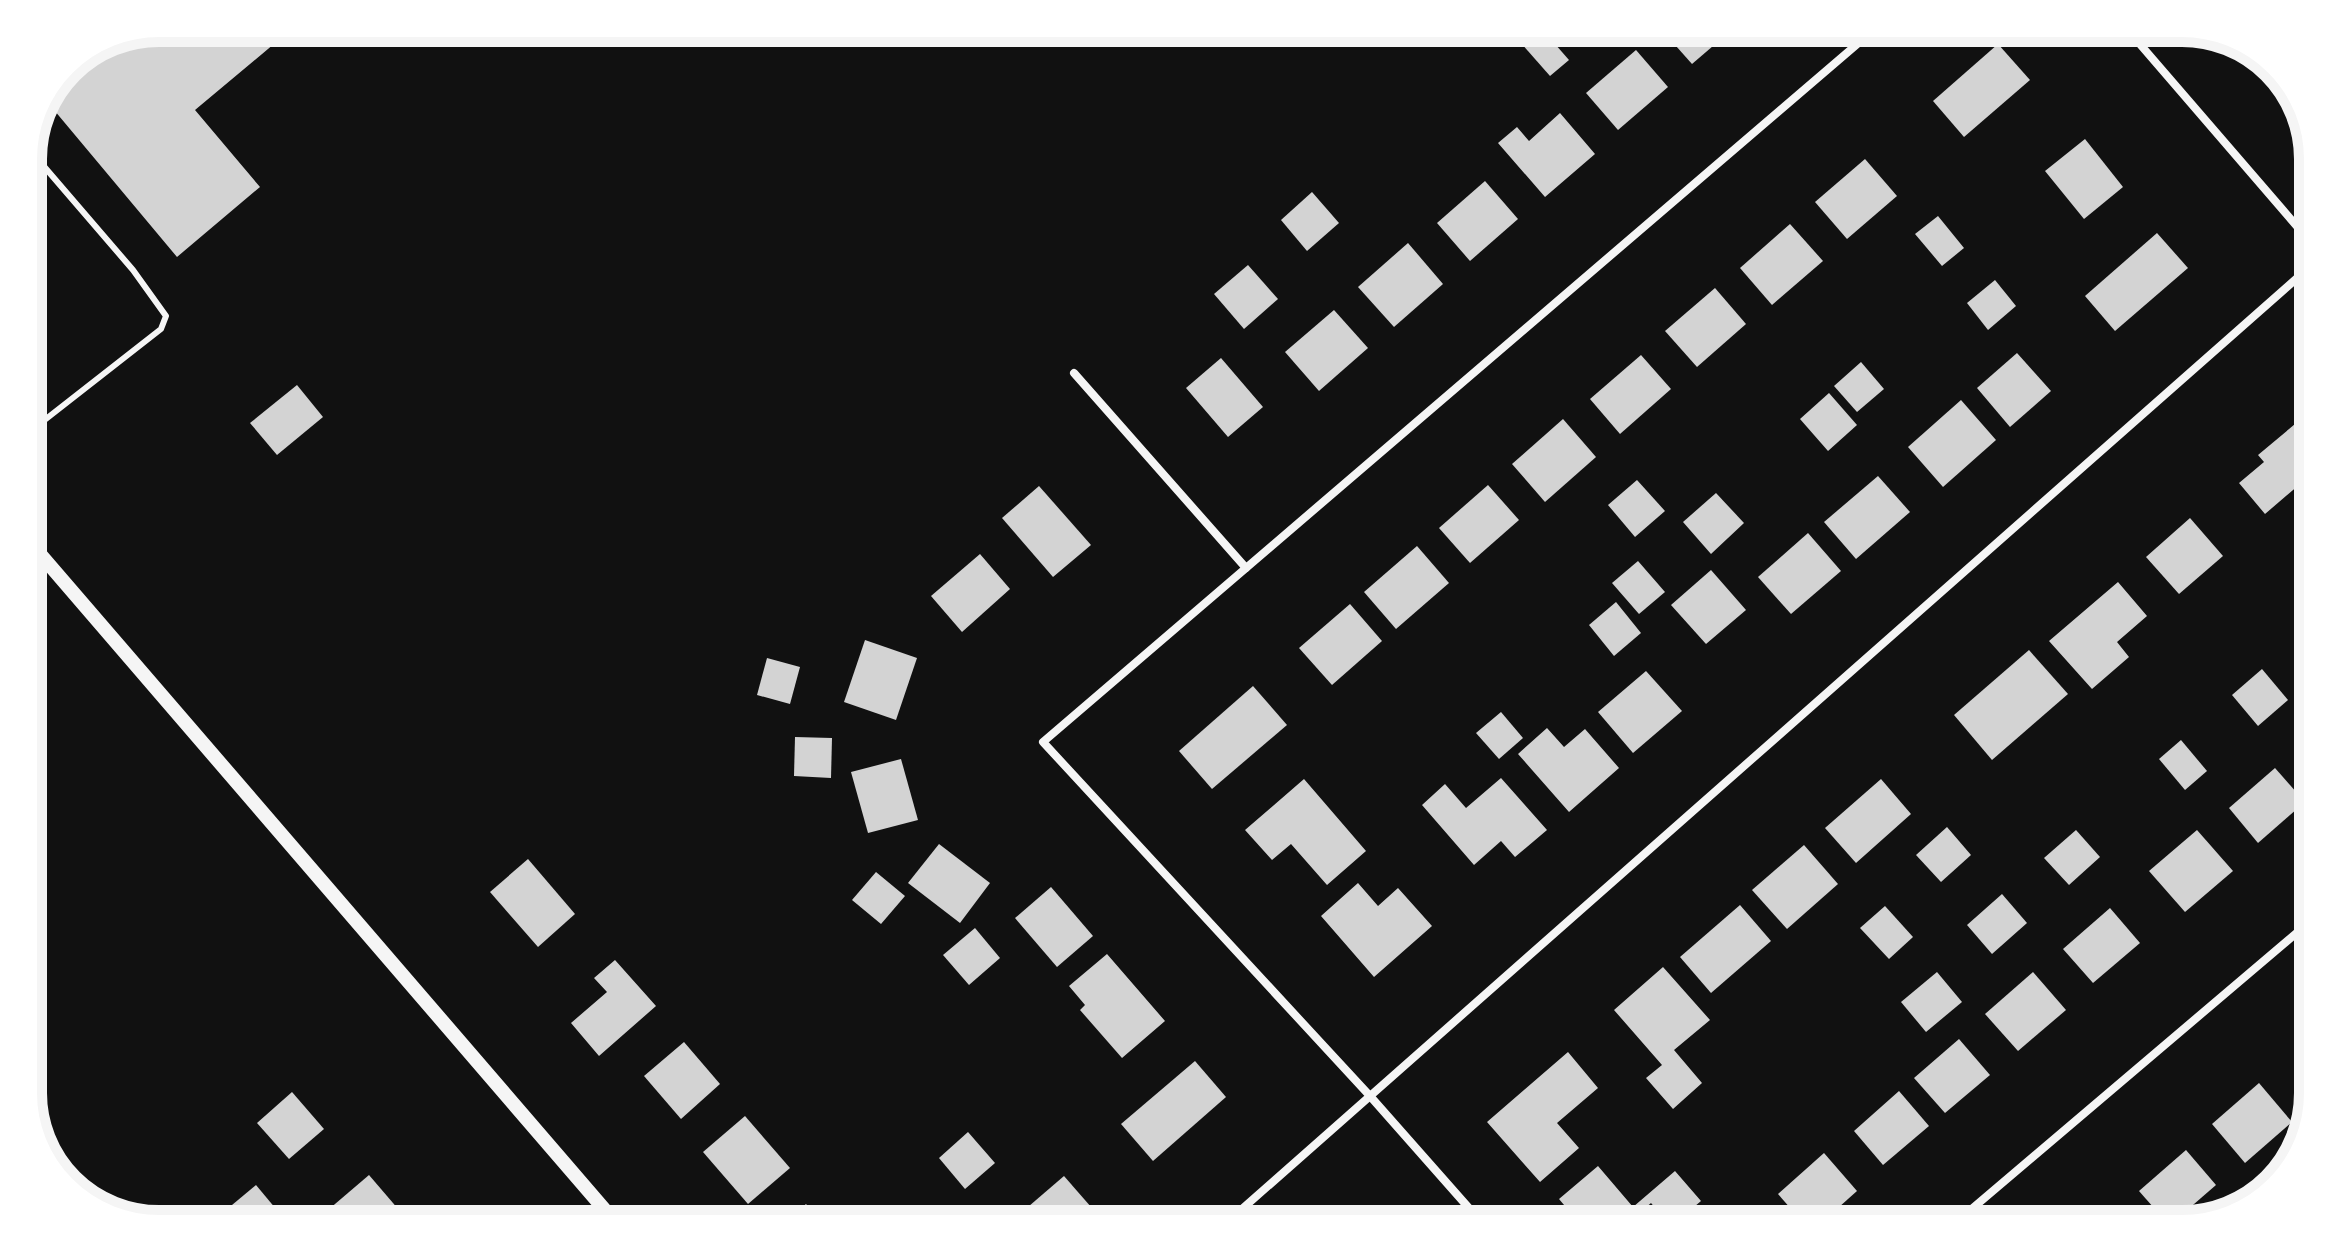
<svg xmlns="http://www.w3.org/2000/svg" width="2341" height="1252" viewBox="0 0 2341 1252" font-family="Rubik,sans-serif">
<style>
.building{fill:#d3d3d3}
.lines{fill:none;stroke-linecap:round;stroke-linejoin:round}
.service{stroke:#f5f5f5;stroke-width:6}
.minor{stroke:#f5f5f5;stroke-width:8}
.tertiary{stroke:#f5f5f5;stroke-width:14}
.rim{fill:none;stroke:#f5f5f5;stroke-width:10}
</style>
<rect width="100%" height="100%" fill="#111"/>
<g class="building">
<polygon points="159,28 293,28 195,110 260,187 177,257 49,104 67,66"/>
<polygon points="1522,28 1541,28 1569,60 1550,76 1514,35"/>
<polygon points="1660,28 1734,28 1692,64"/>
<polygon points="1998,44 2030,80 1964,137 1933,101"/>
<polygon points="1636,50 1668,87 1618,130 1586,93"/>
<polygon points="2267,65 2291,87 2300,113 2262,69"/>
<polygon points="1560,113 1595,154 1545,197 1498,143 1517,127 1529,141"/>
<polygon points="2085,139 2123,187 2084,219 2045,171"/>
<polygon points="1865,159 1897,196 1847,239 1815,202"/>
<polygon points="1485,181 1518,219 1470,261 1437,223"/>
<polygon points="1312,192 1339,223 1307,251 1281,220"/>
<polygon points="1938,216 1964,248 1942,266 1915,234"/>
<polygon points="1790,224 1823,261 1772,305 1740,268"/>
<polygon points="2157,233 2188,268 2115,331 2085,296"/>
<polygon points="1408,243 1443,284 1394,327 1358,287"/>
<polygon points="1248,265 1278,299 1244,329 1214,294"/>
<polygon points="1995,280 2016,306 1988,330 1967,303"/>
<polygon points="1715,288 1746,324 1697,367 1665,331"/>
<polygon points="1334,310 1368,348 1319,391 1285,352"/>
<polygon points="2017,353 2051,391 2010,427 1977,388"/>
<polygon points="1641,355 1671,389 1620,434 1590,399"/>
<polygon points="1221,358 1263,407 1228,437 1186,388"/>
<polygon points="1861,362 1884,389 1857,412 1834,386"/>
<polygon points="297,385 323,417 277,455 250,423"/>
<polygon points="1829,393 1857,425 1828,451 1800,419"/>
<polygon points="1961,400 1996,440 1943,487 1908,447"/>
<polygon points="2313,409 2313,473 2265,514 2239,483 2264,462 2258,455"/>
<polygon points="1563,419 1596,457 1545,502 1512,464"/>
<polygon points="1878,476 1910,512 1856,559 1824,522"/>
<polygon points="1637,480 1665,511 1635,537 1608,505"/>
<polygon points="1488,485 1519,520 1470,563 1439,528"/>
<polygon points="1039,486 1091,545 1053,577 1002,518"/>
<polygon points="1716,493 1744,523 1711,554 1683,522"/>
<polygon points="2190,518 2223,556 2179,594 2146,557"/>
<polygon points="1808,533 1841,571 1791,614 1758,577"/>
<polygon points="1417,546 1449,583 1396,629 1364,592"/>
<polygon points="980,554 1010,589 962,632 931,596"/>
<polygon points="1638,561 1665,592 1639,614 1612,583"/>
<polygon points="1711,570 1746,610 1706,644 1671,605"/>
<polygon points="2118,582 2147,616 2117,642 2129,657 2092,689 2049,641"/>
<polygon points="1616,602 1641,633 1614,656 1589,625"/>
<polygon points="1350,604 1382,641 1332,685 1299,648"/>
<polygon points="865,640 917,658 896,720 844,702"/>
<polygon points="2029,650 2068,694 1992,760 1954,715"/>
<polygon points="767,658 800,667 790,704 757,695"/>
<polygon points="2262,669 2288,700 2258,726 2232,695"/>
<polygon points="1646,671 1682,711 1633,753 1598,712"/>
<polygon points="1253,686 1287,725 1212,789 1179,751"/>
<polygon points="1501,712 1523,738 1499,759 1476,733"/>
<polygon points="1547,728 1564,747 1585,729 1619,768 1569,812 1518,754"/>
<polygon points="795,737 832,738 831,778 794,776"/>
<polygon points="2181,740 2207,771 2185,790 2159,759"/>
<polygon points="901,759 918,820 868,833 851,772"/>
<polygon points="2275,768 2305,802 2258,843 2229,808"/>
<polygon points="1501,778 1547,830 1515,857 1501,841 1474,865 1422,805 1445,784 1466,808"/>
<polygon points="1304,779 1366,851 1327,885 1291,844 1272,860 1245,830"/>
<polygon points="1881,779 1911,814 1856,863 1825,828"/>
<polygon points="1947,827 1971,855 1941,882 1916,855"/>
<polygon points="2076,830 2100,857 2069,885 2044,858"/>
<polygon points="2197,830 2233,871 2185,912 2149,871"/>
<polygon points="939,844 990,883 960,923 908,883"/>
<polygon points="1804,845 1838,884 1787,929 1752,890"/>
<polygon points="528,859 575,914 538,947 490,892"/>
<polygon points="876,872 905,896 881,924 852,900"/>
<polygon points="1358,883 1378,906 1398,888 1432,926 1374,977 1321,916"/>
<polygon points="1051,887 1093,936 1057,967 1015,918"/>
<polygon points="2002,894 2027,923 1992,954 1967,925"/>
<polygon points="1740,905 1771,941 1711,993 1680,957"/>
<polygon points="1885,906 1913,937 1889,959 1860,928"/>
<polygon points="2110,908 2140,943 2093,983 2063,949"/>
<polygon points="975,928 1000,958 969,985 943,955"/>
<polygon points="1107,954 1165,1021 1122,1058 1080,1010 1085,1005 1069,986"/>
<polygon points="615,960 656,1006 599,1056 571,1023 607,992 594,978"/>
<polygon points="1663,967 1710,1020 1674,1050 1702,1083 1673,1109 1646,1078 1662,1065 1614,1010"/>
<polygon points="1937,972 1962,1002 1926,1032 1901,1002"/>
<polygon points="2033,972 2066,1010 2018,1051 1985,1014"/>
<polygon points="1959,1039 1990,1075 1945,1113 1914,1078"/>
<polygon points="684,1042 720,1084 681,1119 644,1076"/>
<polygon points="1568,1052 1598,1088 1557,1123 1579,1148 1540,1182 1487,1122"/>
<polygon points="1195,1061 1226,1097 1153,1161 1121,1124"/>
<polygon points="2259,1083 2292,1122 2245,1163 2212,1124"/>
<polygon points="1899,1091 1929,1126 1883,1165 1854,1131"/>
<polygon points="292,1092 324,1129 289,1159 257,1123"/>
<polygon points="745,1116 790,1168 748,1204 703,1152"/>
<polygon points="968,1132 995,1163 965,1189 939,1158"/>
<polygon points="2186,1150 2216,1185 2171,1224 2168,1224 2139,1191"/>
<polygon points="1824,1153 1857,1191 1820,1224 1804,1224 1778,1194"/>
<polygon points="1598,1166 1633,1207 1675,1171 1701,1201 1674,1224 1669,1224 1651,1203 1627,1224 1580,1224 1559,1199"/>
<polygon points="369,1175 411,1224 340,1224 328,1210"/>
<polygon points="1064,1176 1098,1215 1088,1224 1021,1224 1015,1218"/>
<polygon points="256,1185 276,1209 257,1224 237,1224 226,1210"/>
<polygon points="806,1204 823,1224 783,1224"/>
</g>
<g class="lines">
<polyline class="service" points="28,433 161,329 166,316 133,270 29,149"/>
<g class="minor">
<polyline points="2126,28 2313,245"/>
<polyline points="1074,373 1246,568"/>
<polyline points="1225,1224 2313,264"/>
<polyline points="1483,1224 1370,1096 1043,742 1876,28"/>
<polyline points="1954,1224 2313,919"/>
</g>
<polyline class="tertiary" points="28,540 617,1224"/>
</g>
<path d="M0 0H2341V1252H0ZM159 42H2182A117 117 0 0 1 2299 159V1093A117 117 0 0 1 2182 1210H159A117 117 0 0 1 42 1093V159A117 117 0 0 1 159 42Z" fill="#fff" fill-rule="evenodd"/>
<path class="rim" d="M159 42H2182A117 117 0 0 1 2299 159V1093A117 117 0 0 1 2182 1210H159A117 117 0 0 1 42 1093V159A117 117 0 0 1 159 42Z"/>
</svg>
